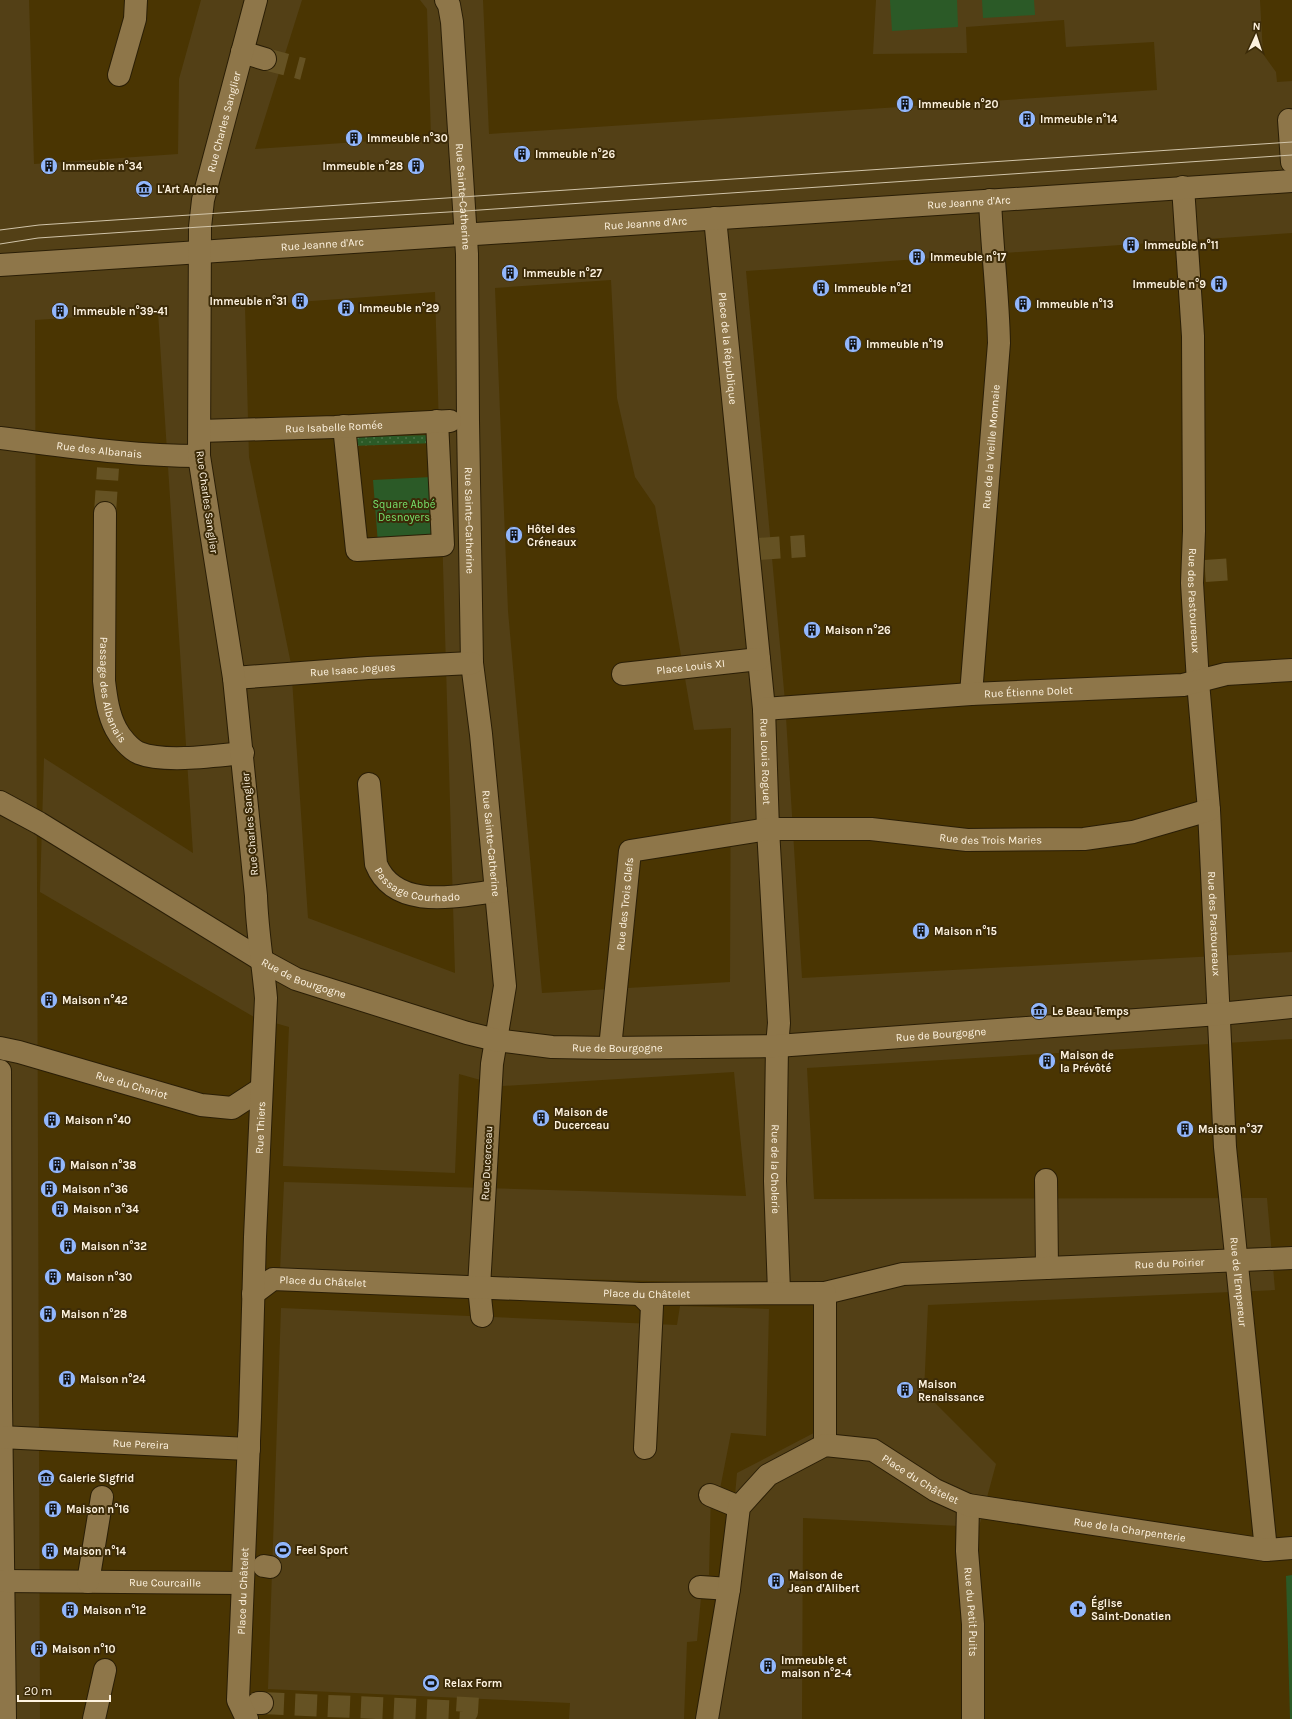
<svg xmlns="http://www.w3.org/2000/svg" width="1292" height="1719" viewBox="0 0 1292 1719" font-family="Karla,sans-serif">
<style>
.built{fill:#534016;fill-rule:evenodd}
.grass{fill:url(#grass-dots)}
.park{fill:#2b5a27}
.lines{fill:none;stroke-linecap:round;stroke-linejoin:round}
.minor-tunnel{stroke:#655223;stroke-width:22;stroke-dasharray:22 11;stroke-linecap:butt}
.minor-casing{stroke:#2a1e06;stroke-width:24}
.minor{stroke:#8e7649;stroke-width:22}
.tram{stroke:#d1c4a9;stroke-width:1}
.labels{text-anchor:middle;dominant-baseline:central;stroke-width:4;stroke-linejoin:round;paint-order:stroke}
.poi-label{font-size:11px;font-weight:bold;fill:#fef3e0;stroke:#3c2b08;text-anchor:start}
.street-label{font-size:11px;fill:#fef3e0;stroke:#3c2b08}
.park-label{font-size:11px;fill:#75e26c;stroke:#3c2b08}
</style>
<defs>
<pattern id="grass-dots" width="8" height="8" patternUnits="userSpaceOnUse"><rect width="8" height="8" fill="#2b5a27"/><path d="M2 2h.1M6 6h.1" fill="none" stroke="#4b7246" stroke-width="1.8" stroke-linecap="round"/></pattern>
</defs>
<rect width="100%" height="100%" fill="#4a3502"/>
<g class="built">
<path d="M0,0h29l5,164 144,-10 1,-75 22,-79h101l-47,149 176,-12 -4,-128 -7,-9h63l6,134 668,-44 -3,-48 -88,5 -2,-27 -98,7 1,26 -94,1 3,-54h384l3,54 13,18 1,10 15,-1v152l-546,38 39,430 17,277 490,-26v87l-485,29 7,131 453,-1 8,92 -347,15 -4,87 72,72 -17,63 -176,-9 -1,201h-87l22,-246 94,-49 4,-138 -555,-15 4,-89 462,14 -12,-124 -232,14 -43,-12 -4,99 -172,-7 6,-139 -35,-10 -214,-125 4,-134 149,95 -35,-541 -123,8 5,1399h-40zM611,280l6,118 18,79 20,29 39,224 37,-2 -1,254 -188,11 -34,-382 -13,-323zM435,292l20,681 -147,-55 -17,-254 -42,-207 -4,-151z"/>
<polygon points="680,1306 769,1309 766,1436 731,1433 720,1489 711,1490 709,1575 703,1576 697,1641 687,1642 684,1719 569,1719 570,1703 268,1689 281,1308 677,1325"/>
</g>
<polygon class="grass" points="434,435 437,443 351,446 350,437"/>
<g class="park">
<polygon points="890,0 957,0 958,27 892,31"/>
<polygon points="982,0 1034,0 1035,15 983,18"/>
<polygon points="431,477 434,541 378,544 373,480"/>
<polygon points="1292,1575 1292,1719 1290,1719 1286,1576"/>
</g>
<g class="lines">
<g class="minor-tunnel">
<polyline points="265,59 303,69"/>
<polyline points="105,513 108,468"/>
<polyline points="758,549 805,546"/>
<polyline points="1205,571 1234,569"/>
<polyline points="262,1703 467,1712 468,1695"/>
</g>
<defs>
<g id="minor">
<path id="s1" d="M446,0l3,5 3,17 15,232 1,167 4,242 9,71 24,252 -13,78 -13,223 3,29"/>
<polyline points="242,52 265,59"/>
<polyline points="119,75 135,19 136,0"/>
<polyline points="1289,120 1292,162"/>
<path id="s2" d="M1183,187l10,149 1,195 -2,52 6,99 11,128 16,337 41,403"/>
<path id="s3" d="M715,218l49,491 4,120 11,194 -2,23 -2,135 4,111"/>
<path id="s4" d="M0,265l1292,-84"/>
<polyline points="344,426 357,550 443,545 437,421"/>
<path id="s5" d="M200,431l135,-4 115,-6"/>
<path id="s6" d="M0,438c66,8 132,18 199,18"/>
<path id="s7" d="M105,513l-1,168c2,16 4,33 12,48 4,8 14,20 23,24 25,10 76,3 104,0"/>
<path id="s8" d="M623,674l136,-15"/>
<path id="s9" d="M234,678l134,-10 104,-5"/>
<path id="s10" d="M971,694l28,-351c-1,-47 -7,-95 -9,-143"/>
<path id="s11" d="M764,709l207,-15 212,-9 43,-11 66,-4"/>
<path id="s12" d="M369,784l7,80c19,47 81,32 120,27"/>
<path id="s13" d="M0,802l39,21 224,138 33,18 171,54 29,7 56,7 58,1 167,-2 442,-32 73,-7"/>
<path id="s14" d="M0,1048l19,4 182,53 31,3 29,-19"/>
<path id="s15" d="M610,1048l20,-197 138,-22h103l96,11 117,-1 49,-7 76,-22"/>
<polyline points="0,1071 1,1402 5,1719"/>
<polyline points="1046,1180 1047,1268"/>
<path id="s16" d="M825,1293l78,-19 389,-16"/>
<path id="s17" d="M253,1294l20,-15 367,15 185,-1v152"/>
<polyline points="640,1294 652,1306 645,1448"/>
<path id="s18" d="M0,1437l249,12v-13"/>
<polyline points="710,1495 739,1507"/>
<path id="s19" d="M968,1505l-1,46 6,73v95"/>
<polyline points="264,1566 270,1567"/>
<path id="s20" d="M4,1581l238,2"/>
<polyline points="88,1582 102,1497"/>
<polyline points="700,1587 729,1589"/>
<polyline points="258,1703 262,1703"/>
<polyline points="94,1719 105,1670"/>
<path id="s21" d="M247,1719l-9,-19 12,-283 5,-180 11,-239c-3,-34 -9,-68 -10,-102l-22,-218 -35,-222 1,-229 3,-27 53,-200"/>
<path id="s22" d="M707,1719l22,-130 10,-82 29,-32 57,-30 48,5 62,40 33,15 298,45 26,-2"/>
</g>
</defs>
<use href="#minor" class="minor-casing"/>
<use href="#minor" class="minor"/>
<g class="tram">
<polyline points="0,230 39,225 1292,142"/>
<polyline points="0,244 38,238 200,227 465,211 1292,155"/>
</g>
</g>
<defs>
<symbol id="building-disc" viewBox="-11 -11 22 22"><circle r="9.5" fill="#92b7fd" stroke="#3c2b08"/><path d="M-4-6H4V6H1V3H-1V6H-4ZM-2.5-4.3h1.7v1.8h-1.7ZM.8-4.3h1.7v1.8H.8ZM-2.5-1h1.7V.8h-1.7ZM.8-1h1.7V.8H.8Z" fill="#111"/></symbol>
<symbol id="museum-disc" viewBox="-11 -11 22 22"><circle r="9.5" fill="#92b7fd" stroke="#3c2b08"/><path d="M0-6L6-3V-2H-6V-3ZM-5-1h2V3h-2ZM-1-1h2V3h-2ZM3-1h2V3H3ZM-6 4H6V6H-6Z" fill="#111"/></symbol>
<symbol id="stadium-disc" viewBox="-11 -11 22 22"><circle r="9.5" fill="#92b7fd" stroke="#3c2b08"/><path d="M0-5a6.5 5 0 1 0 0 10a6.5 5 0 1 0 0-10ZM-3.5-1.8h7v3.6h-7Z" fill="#111"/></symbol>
<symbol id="church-disc" viewBox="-11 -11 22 22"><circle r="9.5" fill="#92b7fd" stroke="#3c2b08"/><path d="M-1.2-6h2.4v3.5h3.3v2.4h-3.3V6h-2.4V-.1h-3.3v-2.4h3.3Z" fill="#111"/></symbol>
</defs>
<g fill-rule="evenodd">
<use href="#building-disc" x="895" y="94" width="20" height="20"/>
<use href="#building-disc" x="1017" y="109" width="20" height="20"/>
<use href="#building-disc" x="344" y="128" width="20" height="20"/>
<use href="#building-disc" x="512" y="144" width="20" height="20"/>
<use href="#building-disc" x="39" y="156" width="20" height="20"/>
<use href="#building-disc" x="406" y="156" width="20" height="20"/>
<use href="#museum-disc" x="134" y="179" width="20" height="20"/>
<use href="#building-disc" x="1121" y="235" width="20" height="20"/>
<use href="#building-disc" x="907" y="247" width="20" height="20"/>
<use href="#building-disc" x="500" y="263" width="20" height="20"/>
<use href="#building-disc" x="1209" y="274" width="20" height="20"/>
<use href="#building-disc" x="811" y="278" width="20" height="20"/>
<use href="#building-disc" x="290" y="291" width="20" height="20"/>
<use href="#building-disc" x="1013" y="294" width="20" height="20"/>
<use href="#building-disc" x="336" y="298" width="20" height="20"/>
<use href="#building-disc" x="50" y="301" width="20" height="20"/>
<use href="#building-disc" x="843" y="334" width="20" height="20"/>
<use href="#building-disc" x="504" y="525" width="20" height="20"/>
<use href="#building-disc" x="802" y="620" width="20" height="20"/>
<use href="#building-disc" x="911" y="921" width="20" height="20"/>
<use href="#building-disc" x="39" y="990" width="20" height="20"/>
<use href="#museum-disc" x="1029" y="1001" width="20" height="20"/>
<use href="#building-disc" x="1037" y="1051" width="20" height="20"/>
<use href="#building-disc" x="531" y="1108" width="20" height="20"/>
<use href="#building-disc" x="42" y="1110" width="20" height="20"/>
<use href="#building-disc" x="1175" y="1119" width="20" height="20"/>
<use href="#building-disc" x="47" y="1155" width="20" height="20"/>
<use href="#building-disc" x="39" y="1179" width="20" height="20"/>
<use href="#building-disc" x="50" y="1199" width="20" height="20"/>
<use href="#building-disc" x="58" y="1236" width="20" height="20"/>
<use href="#building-disc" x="43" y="1267" width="20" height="20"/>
<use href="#building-disc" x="38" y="1304" width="20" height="20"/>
<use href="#building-disc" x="57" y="1369" width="20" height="20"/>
<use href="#building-disc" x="895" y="1380" width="20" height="20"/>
<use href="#museum-disc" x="36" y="1468" width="20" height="20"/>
<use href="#building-disc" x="43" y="1499" width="20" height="20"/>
<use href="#stadium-disc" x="273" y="1540" width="20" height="20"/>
<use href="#building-disc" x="40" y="1541" width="20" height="20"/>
<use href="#building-disc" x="766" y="1571" width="20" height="20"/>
<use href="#church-disc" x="1068" y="1599" width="20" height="20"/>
<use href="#building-disc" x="60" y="1600" width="20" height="20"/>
<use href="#building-disc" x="29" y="1639" width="20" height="20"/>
<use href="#building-disc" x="758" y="1656" width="20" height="20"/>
<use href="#stadium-disc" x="421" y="1673" width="20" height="20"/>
</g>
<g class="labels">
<g class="poi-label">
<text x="918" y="104">Immeuble n°20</text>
<text x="1040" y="119">Immeuble n°14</text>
<text x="367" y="138">Immeuble n°30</text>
<text x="535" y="154">Immeuble n°26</text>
<text x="62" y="166">Immeuble n°34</text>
<text x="403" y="166" text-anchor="end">Immeuble n°28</text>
<text x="157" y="189">L'Art Ancien</text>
<text x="1144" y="245">Immeuble n°11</text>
<text x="930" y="257">Immeuble n°17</text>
<text x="523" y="273">Immeuble n°27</text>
<text x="1206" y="284" text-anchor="end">Immeuble n°9</text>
<text x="834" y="288">Immeuble n°21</text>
<text x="287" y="301" text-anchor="end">Immeuble n°31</text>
<text x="1036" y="304">Immeuble n°13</text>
<text x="359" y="308">Immeuble n°29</text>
<text x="73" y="311">Immeuble n°39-41</text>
<text x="866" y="344">Immeuble n°19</text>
<text x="527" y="529">Hôtel des<tspan x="527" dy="13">Créneaux</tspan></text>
<text x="825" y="630">Maison n°26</text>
<text x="934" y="931">Maison n°15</text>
<text x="62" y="1000">Maison n°42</text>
<text x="1052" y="1011">Le Beau Temps</text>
<text x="1060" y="1055">Maison de<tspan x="1060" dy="13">la Prévôté</tspan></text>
<text x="554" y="1112">Maison de<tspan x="554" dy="13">Ducerceau</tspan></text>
<text x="65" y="1120">Maison n°40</text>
<text x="1198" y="1129">Maison n°37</text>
<text x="70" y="1165">Maison n°38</text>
<text x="62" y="1189">Maison n°36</text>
<text x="73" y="1209">Maison n°34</text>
<text x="81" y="1246">Maison n°32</text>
<text x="66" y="1277">Maison n°30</text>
<text x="61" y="1314">Maison n°28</text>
<text x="80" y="1379">Maison n°24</text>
<text x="918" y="1384">Maison<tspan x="918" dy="13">Renaissance</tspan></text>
<text x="59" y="1478">Galerie Sigfrid</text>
<text x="66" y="1509">Maison n°16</text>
<text x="296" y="1550">Feel Sport</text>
<text x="63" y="1551">Maison n°14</text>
<text x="789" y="1575">Maison de<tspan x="789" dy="13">Jean d'Alibert</tspan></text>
<text x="1091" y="1603">Église<tspan x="1091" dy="13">Saint-Donatien</tspan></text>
<text x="83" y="1610">Maison n°12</text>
<text x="52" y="1649">Maison n°10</text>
<text x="781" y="1660">Immeuble et<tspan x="781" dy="13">maison n°2-4</tspan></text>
<text x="444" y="1683">Relax Form</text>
</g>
<g class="street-label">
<text stroke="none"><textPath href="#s21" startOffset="1607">Rue Charles Sanglier</textPath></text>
<text stroke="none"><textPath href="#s1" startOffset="198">Rue Sainte-Catherine</textPath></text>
<text stroke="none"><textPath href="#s4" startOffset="971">Rue Jeanne d'Arc</textPath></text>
<text stroke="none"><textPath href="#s4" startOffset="647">Rue Jeanne d'Arc</textPath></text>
<text stroke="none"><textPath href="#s4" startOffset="323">Rue Jeanne d'Arc</textPath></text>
<text stroke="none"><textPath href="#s3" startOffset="131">Place de la République</textPath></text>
<text stroke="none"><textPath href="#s5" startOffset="134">Rue Isabelle Romée</textPath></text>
<text stroke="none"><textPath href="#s10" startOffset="248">Rue de la Vieille Monnaie</textPath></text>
<text stroke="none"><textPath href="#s6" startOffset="100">Rue des Albanais</textPath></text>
<text transform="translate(207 502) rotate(82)">Rue Charles Sanglier</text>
<text stroke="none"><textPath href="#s1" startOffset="522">Rue Sainte-Catherine</textPath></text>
<text stroke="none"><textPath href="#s2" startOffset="414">Rue des Pastoureaux</textPath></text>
<text stroke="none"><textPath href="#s8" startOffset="68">Place Louis XI</textPath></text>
<text stroke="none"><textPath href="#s9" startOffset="119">Rue Isaac Jogues</textPath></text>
<text stroke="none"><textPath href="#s7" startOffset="178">Passage des Albanais</textPath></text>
<text stroke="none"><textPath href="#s11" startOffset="265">Rue Étienne Dolet</textPath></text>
<text stroke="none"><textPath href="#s3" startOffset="546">Rue Louis Roguet</textPath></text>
<text transform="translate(250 824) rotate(-95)">Rue Charles Sanglier</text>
<text stroke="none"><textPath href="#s15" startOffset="561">Rue des Trois Maries</textPath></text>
<text stroke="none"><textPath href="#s1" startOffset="846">Rue Sainte-Catherine</textPath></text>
<text stroke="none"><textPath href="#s12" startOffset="131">Passage Courhado</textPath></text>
<text stroke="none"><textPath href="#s15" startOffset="145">Rue des Trois Clefs</textPath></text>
<text stroke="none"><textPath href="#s2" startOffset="738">Rue des Pastoureaux</textPath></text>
<text stroke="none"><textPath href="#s13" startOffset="352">Rue de Bourgogne</textPath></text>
<text stroke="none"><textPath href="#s13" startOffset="1000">Rue de Bourgogne</textPath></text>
<text stroke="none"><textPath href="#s13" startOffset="676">Rue de Bourgogne</textPath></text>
<text stroke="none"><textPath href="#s14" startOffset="137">Rue du Chariot</textPath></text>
<text stroke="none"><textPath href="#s21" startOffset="594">Rue Thiers</textPath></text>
<text transform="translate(487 1163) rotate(-87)">Rue Ducerceau</text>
<text stroke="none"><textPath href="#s3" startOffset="954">Rue de la Cholerie</textPath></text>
<text stroke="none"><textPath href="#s16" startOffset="347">Rue du Poirier</textPath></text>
<text stroke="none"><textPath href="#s17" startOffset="75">Place du Châtelet</textPath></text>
<text stroke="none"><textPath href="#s2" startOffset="1097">Rue de l'Empereur</textPath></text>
<text stroke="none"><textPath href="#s17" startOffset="399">Place du Châtelet</textPath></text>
<text stroke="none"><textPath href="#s18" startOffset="141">Rue Pereira</textPath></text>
<text stroke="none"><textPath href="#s22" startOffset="426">Place du Châtelet</textPath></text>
<text stroke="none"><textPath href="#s22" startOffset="644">Rue de la Charpenterie</textPath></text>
<text stroke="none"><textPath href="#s20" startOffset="161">Rue Courcaille</textPath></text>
<text stroke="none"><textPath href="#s21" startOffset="130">Place du Châtelet</textPath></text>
<text stroke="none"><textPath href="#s19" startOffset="107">Rue du Petit Puits</textPath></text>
</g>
<g class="park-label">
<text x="404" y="504">Square Abbé<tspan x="404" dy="13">Desnoyers</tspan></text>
</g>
</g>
<g transform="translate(1256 36) rotate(3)" stroke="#3c2b08" stroke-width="3" paint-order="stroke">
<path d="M0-3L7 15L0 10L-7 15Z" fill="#fef3e0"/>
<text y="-6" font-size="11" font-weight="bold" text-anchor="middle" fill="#fef3e0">N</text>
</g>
<path d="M18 1695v6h92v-6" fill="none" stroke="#fef3e0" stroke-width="2"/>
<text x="24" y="1695" font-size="12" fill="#fef3e0" stroke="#3c2b08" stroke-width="3" paint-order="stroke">20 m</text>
</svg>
